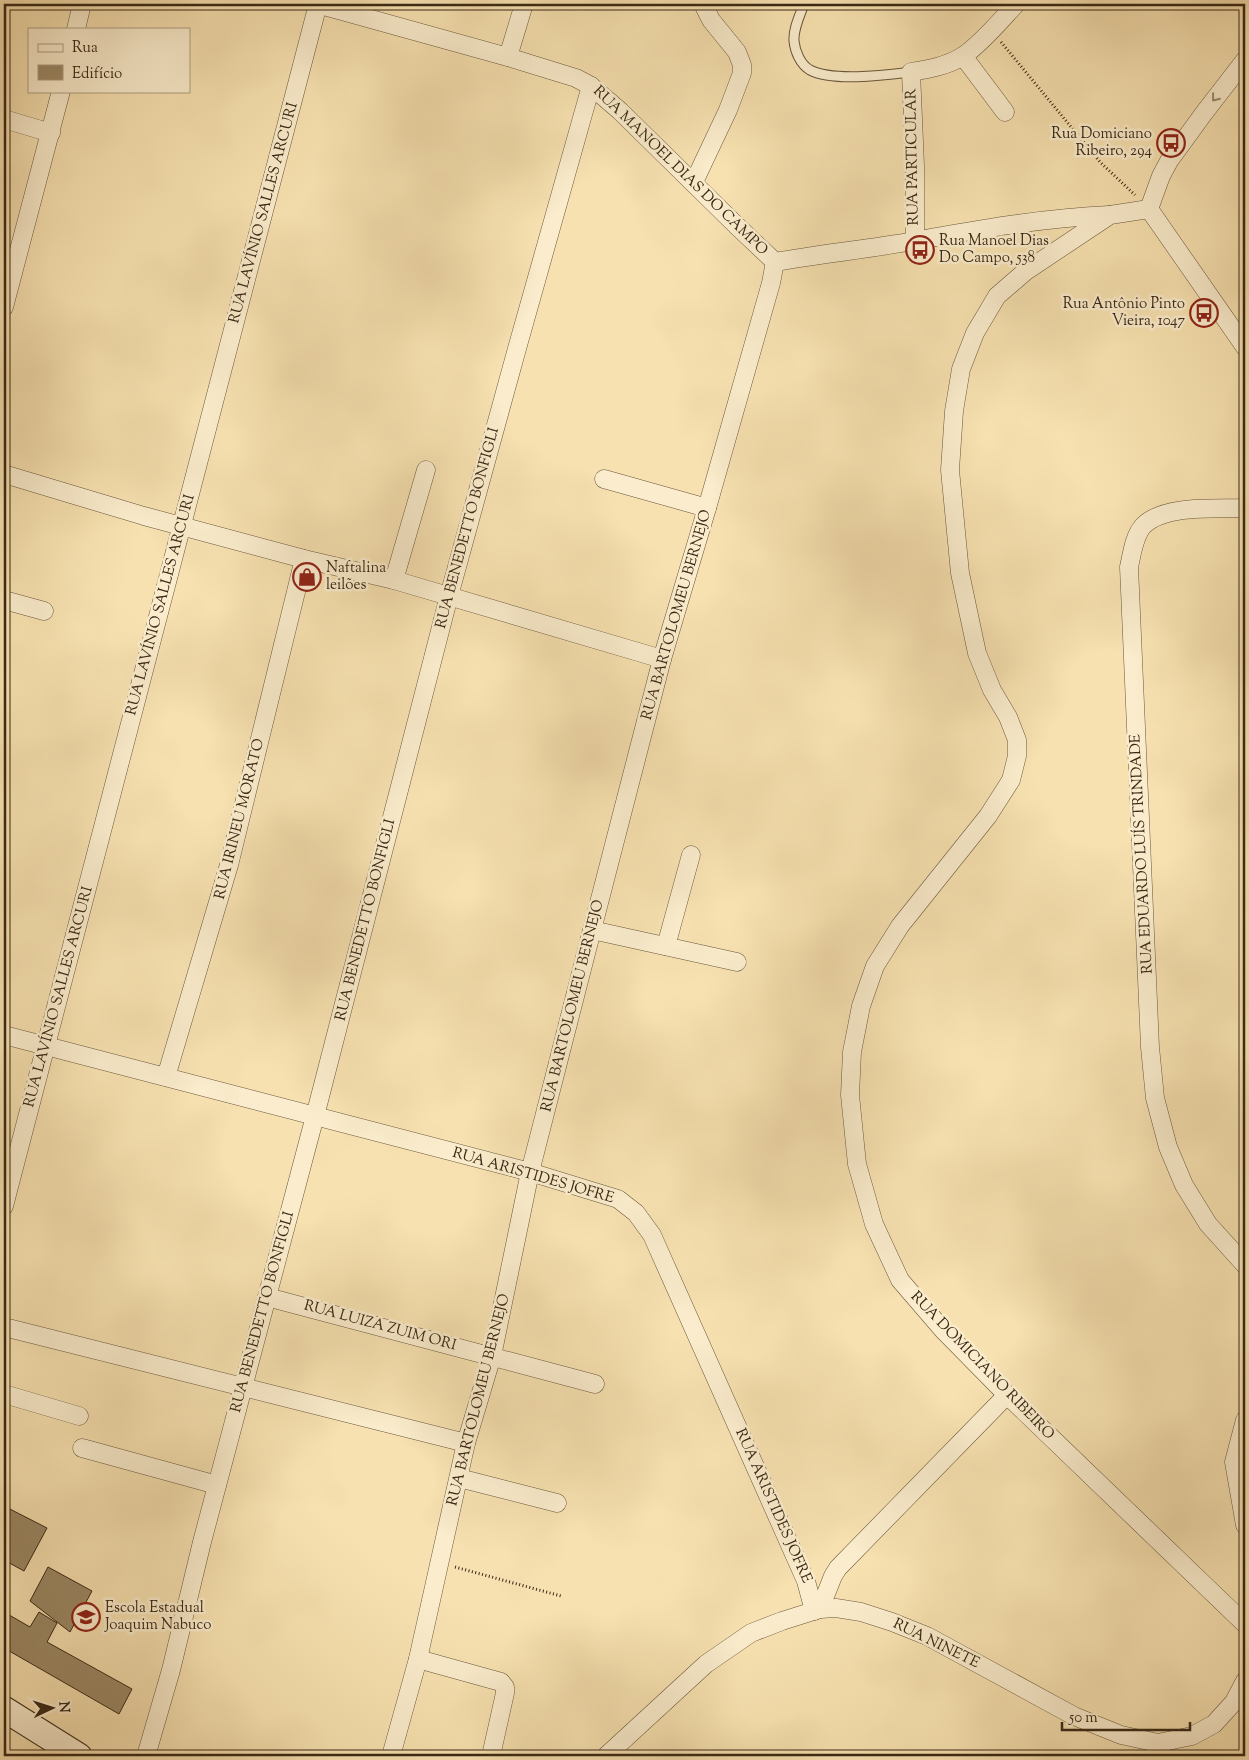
<svg xmlns="http://www.w3.org/2000/svg" width="1249" height="1760" viewBox="0 0 1249 1760" font-family="'Sorts Mill Goudy',serif">
<style>
.building{fill:#9c8966;stroke:#3a2916}
.lines{fill:none;stroke-linecap:round;stroke-linejoin:round}
.lane-casing{stroke:#69573c;stroke-width:11}
.street-casing{stroke:#69573c;stroke-width:19}
.secondary-casing{stroke:#3a2916;stroke-width:27}
.path{stroke:#3a2916;stroke-width:3;stroke-dasharray:1 2.5;stroke-linecap:butt}
.lane{stroke:#faeccc;stroke-width:9}
.street{stroke:#faeccc;stroke-width:18}
.secondary{stroke:#faeccc;stroke-width:25}
.oneway{stroke:#9a8a71}
.labels{text-anchor:middle;dominant-baseline:central;stroke-width:5;stroke-linejoin:round;paint-order:stroke}
.poi-label{font-size:15px;fill:#3a2916;stroke:#faeccc;text-anchor:start}
.street-label{font-size:15px;fill:#3a2916;stroke:#faeccc}
</style>
<rect width="100%" height="100%" fill="#f7e1b0"/>
<filter id="stains"><feTurbulence type="fractalNoise" baseFrequency=".004" numOctaves="4"/><feColorMatrix values="0 0 0 0 .2 0 0 0 0 .09 0 0 0 0 .02 0 0 0 .5 -.17"/></filter>
<radialGradient id="worn" r=".72"><stop offset=".6" stop-color="#630" stop-opacity="0"/><stop offset="1" stop-color="#630" stop-opacity=".3"/></radialGradient>
<g class="building">
<polygon points="4,1506 47,1528 24,1571 4,1560"/>
<polygon points="48,1567 92,1591 70,1632 30,1601"/>
<polygon points="4,1612 30,1627 39,1612 57,1623 47,1642 132,1689 119,1714 4,1648"/>
</g>
<g class="lines">
<defs>
<path id="lane" d="M804,4c-4,11 -11,25 -10,37 1,11 7,24 16,29 23,12 76,5 101,2"/>
<g id="street">
<path d="M317,4l191,53 68,21 15,8 29,25 118,116 37,35c46,-8 93,-13 139,-21 66,-12 129,-23 196,-26"/>
<polyline points="76,29 82,4"/>
<polyline points="963,56 1005,112"/>
<polyline points="508,57 524,4"/>
<polyline points="4,119 51,133"/>
<polyline points="694,182 728,110 742,73 742,65 737,52 711,20 703,4"/>
<polyline points="1149,209 1110,215 1026,271 997,296 975,333 961,369 954,411 950,470 960,573 977,653 992,690 1008,717 1017,740 1017,756 1011,780 988,816 900,926 875,966 861,1006 852,1052 850,1095 857,1164 874,1224 900,1280 943,1330 1007,1395 1245,1624"/>
<polyline points="1149,209 1161,176 1169,161 1204,113 1245,60"/>
<polyline points="1149,209 1245,347"/>
<path d="M915,241v-75l-4,-94c18,-3 36,-6 52,-16 18,-12 38,-36 53,-52"/>
<polyline points="4,307 61,91"/>
<polyline points="4,474 144,516 304,559 394,580 662,659"/>
<polyline points="604,479 707,508"/>
<path d="M1245,508c-28,1 -81,-4 -102,18 -9,10 -11,28 -14,41l21,480 5,51 13,49 16,38 24,39 37,41"/>
<polyline points="394,580 426,470"/>
<polyline points="4,600 44,611"/>
<polyline points="592,930 737,962"/>
<polyline points="666,946 691,855"/>
<polyline points="4,1035 530,1172 618,1199 636,1213 652,1235 806,1581 814,1611"/>
<polyline points="166,1077 229,865 304,559"/>
<polyline points="4,1206 318,4"/>
<polyline points="267,1297 595,1384"/>
<polyline points="4,1327 466,1443"/>
<polyline points="4,1394 79,1416"/>
<polyline points="1245,1420 1234,1462 1245,1525"/>
<polyline points="82,1448 217,1485"/>
<polyline points="459,1478 557,1503"/>
<polyline points="820,1609 833,1576 838,1568 1007,1395"/>
<polyline points="418,1659 501,1682 505,1687 505,1693 491,1756"/>
<polyline points="146,1756 171,1670 202,1542 315,1116 449,596 518,345 591,86"/>
<polyline points="391,1756 418,1659 466,1443 492,1356 530,1172 592,930 662,659 707,508 771,283 775,262"/>
<polyline points="606,1756 706,1664 751,1633 782,1621 820,1609 836,1608 861,1612 892,1622 927,1636 1074,1716 1121,1735 1158,1743 1192,1736 1214,1724 1234,1702 1245,1681"/>
</g>
<polyline id="secondary" points="4,1709 79,1756"/>
</defs>
<use href="#lane" class="lane-casing"/>
<use href="#street" class="street-casing"/>
<use href="#secondary" class="secondary-casing"/>
<g class="path">
<polyline points="1001,42 1100,162 1135,195"/>
<polyline points="455,1567 561,1596"/>
</g>
<use href="#lane" class="lane"/>
<use href="#street" class="street"/>
<use href="#secondary" class="secondary"/>
</g>
<defs><path id="oneway-chevron" d="M-2-3.5L2.5 0L-2 3.5" fill="none" stroke-width="1.6" stroke-linecap="round" stroke-linejoin="round" transform="scale(1.25)"/></defs>
<use class="oneway" href="#oneway-chevron" transform="translate(1215 98) rotate(128)"/>
<defs>
<symbol id="bus-ring" viewBox="-11 -11 22 22"><circle r="9.5" fill="#faeccc" stroke="#8f2418" stroke-width="1.5"/><path d="M-5-6H5V4H4V6H2V4H-2V6H-4V4H-5ZM-3.5-4V0h7V-4ZM-3.5 1.2v1.5H-2V1.2ZM2 1.2v1.5H3.5V1.2Z" fill="#8f2418"/></symbol>
<symbol id="shop-ring" viewBox="-11 -11 22 22"><circle r="9.5" fill="#faeccc" stroke="#8f2418" stroke-width="1.5"/><path d="M-5-2.5h2.3a2.7 3.5 0 0 1 5.4 0H5L5.5 6h-11ZM-1.5-2.5h3a1.5 2.3 0 0 0-3 0Z" fill="#8f2418"/></symbol>
<symbol id="school-ring" viewBox="-11 -11 22 22"><circle r="9.5" fill="#faeccc" stroke="#8f2418" stroke-width="1.5"/><path d="M0-5L7-2L0 1L-7-2ZM-4 1L0 2.5L4 1V4Q0 6-4 4Z" fill="#8f2418"/></symbol>
</defs>
<g fill-rule="evenodd">
<use href="#bus-ring" x="1155" y="127" width="32" height="32"/>
<use href="#bus-ring" x="904" y="234" width="32" height="32"/>
<use href="#bus-ring" x="1188" y="297" width="32" height="32"/>
<use href="#shop-ring" x="291" y="561" width="32" height="32"/>
<use href="#school-ring" x="70" y="1601" width="32" height="32"/>
</g>
<g class="labels">
<g class="poi-label">
<text x="1152" y="134" text-anchor="end">Rua Domiciano<tspan x="1152" dy="17">Ribeiro, 294</tspan></text>
<text x="939" y="241">Rua Manoel Dias<tspan x="939" dy="17">Do Campo, 538</tspan></text>
<text x="1185" y="304" text-anchor="end">Rua Antônio Pinto<tspan x="1185" dy="17">Vieira, 1047</tspan></text>
<text x="326" y="568">Naftalina<tspan x="326" dy="17">leilões</tspan></text>
<text x="105" y="1608">Escola Estadual<tspan x="105" dy="17">Joaquim Nabuco</tspan></text>
</g>
<g class="street-label">
<text transform="translate(913 157) rotate(-91)">RUA PARTICULAR</text>
<text transform="translate(680 171) rotate(44)">RUA MANOEL DIAS DO CAMPO</text>
<text transform="translate(264 213) rotate(-75)">RUA LAVÍNIO SALLES ARCURI</text>
<text transform="translate(468 528) rotate(-75)">RUA BENEDETTO BONFIGLI</text>
<text transform="translate(161 605) rotate(-75)">RUA LAVÍNIO SALLES ARCURI</text>
<text transform="translate(677 615) rotate(-74)">RUA BARTOLOMEU BERNEJO</text>
<text transform="translate(240 819) rotate(-76)">RUA IRINEU MORATO</text>
<text transform="translate(1142 854) rotate(-93)">RUA EDUARDO LUÍS TRINDADE</text>
<text transform="translate(366 920) rotate(-76)">RUA BENEDETTO BONFIGLI</text>
<text transform="translate(59 997) rotate(-75)">RUA LAVÍNIO SALLES ARCURI</text>
<text transform="translate(573 1006) rotate(-76)">RUA BARTOLOMEU BERNEJO</text>
<text transform="translate(533 1176) rotate(16)">RUA ARISTIDES JOFRE</text>
<text transform="translate(263 1312) rotate(-75)">RUA BENEDETTO BONFIGLI</text>
<text transform="translate(380 1326) rotate(15)">RUA LUIZA ZUIM ORI</text>
<text transform="translate(982 1366) rotate(46)">RUA DOMICIANO RIBEIRO</text>
<text transform="translate(479 1400) rotate(-76)">RUA BARTOLOMEU BERNEJO</text>
<text transform="translate(773 1506) rotate(66)">RUA ARISTIDES JOFRE</text>
<text transform="translate(936 1644) rotate(26)">RUA NINETE</text>
</g>
</g>
<rect width="1249" height="1760" fill="none" stroke="#f7e1b0" stroke-width="20"/>
<rect x="5" y="5" width="1239" height="1750" fill="none" stroke="#3a2916" stroke-width="2.5"/>
<rect x="10" y="10" width="1229" height="1740" fill="none" stroke="#3a2916"/>
<rect x="28" y="28" width="162" height="65" fill="#faeccc" stroke="#ad9e83"/>
<rect x="38" y="44" width="25" height="8" fill="#faeccc" stroke="#ad9e83"/>
<text x="72" y="52" font-size="15" fill="#3a2916">Rua</text>
<rect x="38" y="65" width="25" height="15" fill="#9c8966" stroke="#ad9e83"/>
<text x="72" y="78" font-size="15" fill="#3a2916">Edifício</text>
<g transform="translate(52 1708) rotate(86)" stroke="#faeccc" stroke-width="4" paint-order="stroke">
<path d="M0-4L9 19L0 12L-9 19Z" fill="#3a2916"/>
<text y="-8" font-size="14" font-weight="bold" text-anchor="middle" fill="#3a2916">N</text>
</g>
<path d="M1062 1722v8h128v-8" fill="none" stroke="#3a2916" stroke-width="2.5"/>
<text x="1069" y="1722" font-size="15" fill="#3a2916" stroke="#faeccc" stroke-width="4" paint-order="stroke">50 m</text>
<rect width="100%" height="100%" filter="url(#stains)"/>
<rect width="100%" height="100%" fill="url(#worn)"/>
</svg>
